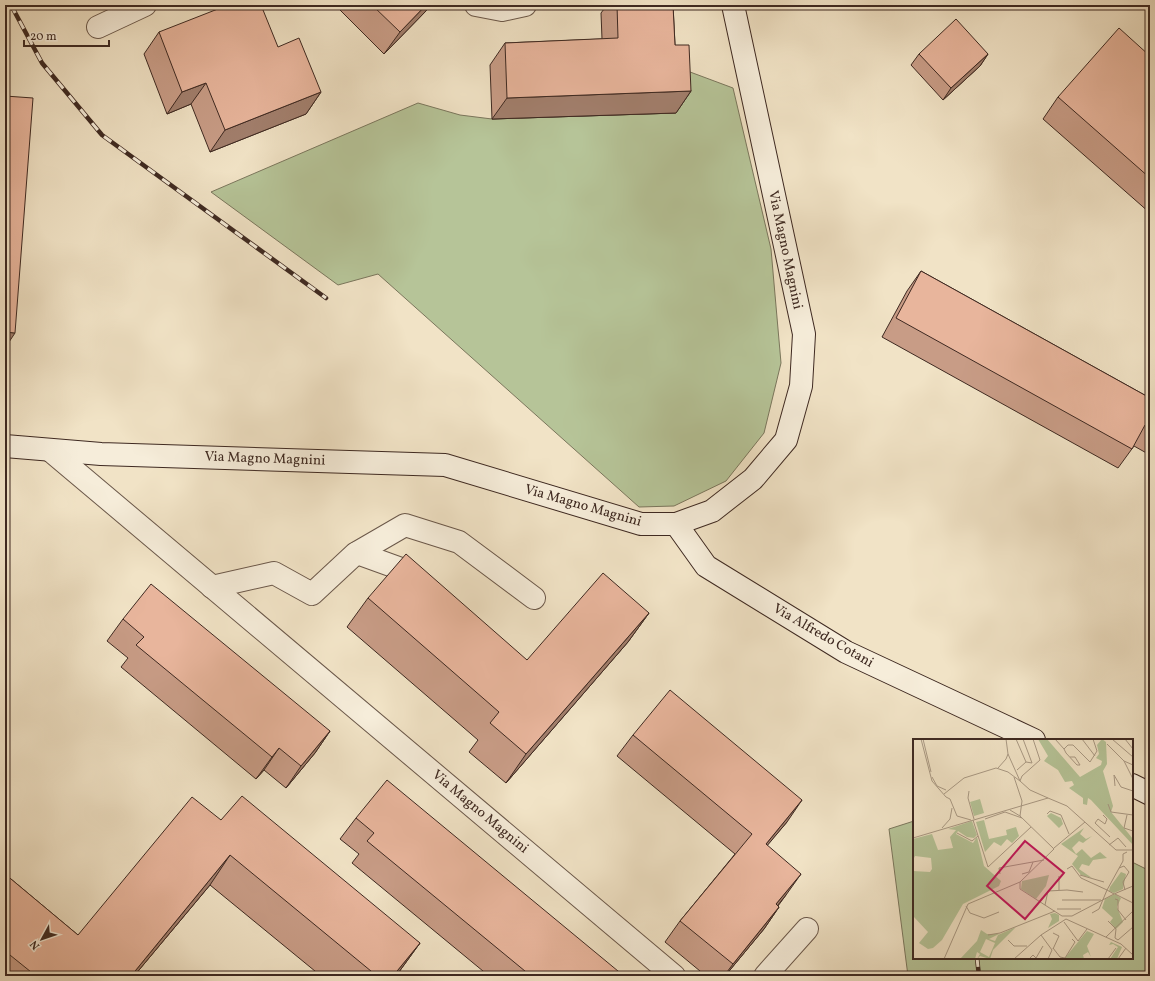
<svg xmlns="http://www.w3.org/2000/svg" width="1155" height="981" viewBox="0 0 1155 981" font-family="Vollkorn,serif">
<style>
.green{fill:#b6c498;stroke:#7a765c}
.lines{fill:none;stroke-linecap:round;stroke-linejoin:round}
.street-casing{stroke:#6b584a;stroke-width:24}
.secondary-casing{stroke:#3e2921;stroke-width:24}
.street{stroke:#f6edda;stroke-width:22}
.secondary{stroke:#f6edda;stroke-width:22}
.rail-casing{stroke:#3e2921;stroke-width:4.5}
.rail{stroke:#f6edda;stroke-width:3;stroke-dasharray:9;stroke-linecap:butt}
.wall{fill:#c89c86;stroke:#3e2921}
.shaded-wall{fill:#a27f6d;stroke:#3e2921}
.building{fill:#e8b59c;stroke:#3e2921}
.labels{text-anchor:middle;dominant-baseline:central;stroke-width:4;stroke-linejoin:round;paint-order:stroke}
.street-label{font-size:14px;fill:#3e2921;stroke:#f6edda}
.inset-road{fill:none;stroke:#a99984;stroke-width:1}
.view{fill:#c2185b;fill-opacity:0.15;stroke:#c2185b;stroke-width:2}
.inset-edge{fill:none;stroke:#3e2921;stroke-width:2}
</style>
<rect width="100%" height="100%" fill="#f1e3c6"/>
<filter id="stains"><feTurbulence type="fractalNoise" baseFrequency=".005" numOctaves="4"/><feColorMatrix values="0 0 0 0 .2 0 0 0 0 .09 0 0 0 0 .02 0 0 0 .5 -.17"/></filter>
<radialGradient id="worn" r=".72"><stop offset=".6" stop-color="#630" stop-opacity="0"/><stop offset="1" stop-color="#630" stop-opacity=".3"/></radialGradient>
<g class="green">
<polygon points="674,66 733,88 771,249 781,363 764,433 726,481 674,506 639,507 378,274 338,285 211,192 418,103 460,115 492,119 675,113"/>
<polygon points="914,821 914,958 1132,958 1132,862 1150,871 1150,976 908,976 889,829"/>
</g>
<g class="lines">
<defs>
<g id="street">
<polyline points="476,5 502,10 525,5"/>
<polyline points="98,27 145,5"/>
<polyline points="51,451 674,976"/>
<polyline points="357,553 404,570 418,583"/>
<polyline points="212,587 274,573 312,594 355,554 405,525 459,542 534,598"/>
<polyline points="765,976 807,929"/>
</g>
<g id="secondary">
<polyline points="5,446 101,454 445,465 641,524 676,524 712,511 753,479 786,440 801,386 804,334 733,5"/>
<polyline points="676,524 706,566 846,652 1034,740"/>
<polyline points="1132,785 1150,794"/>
</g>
</defs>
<use href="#street" class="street-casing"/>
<use href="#secondary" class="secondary-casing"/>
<use href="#street" class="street"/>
<use href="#secondary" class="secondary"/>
<defs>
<g id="rail">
<polyline points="11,5 42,63 102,135 326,298"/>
<polyline points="977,958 979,976"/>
</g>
</defs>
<use href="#rail" class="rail-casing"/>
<use href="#rail" class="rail"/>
</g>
<g class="wall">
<polygon points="335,5 431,5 425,12 384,54"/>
<polygon points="607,5 673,5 675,45 691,91 676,113 492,119 490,65 505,43 602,39 601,13"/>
<polygon points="159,32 278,47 321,92 306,114 210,152 191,104 167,114 144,54"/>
<polygon points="919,54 988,54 980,66 943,100 911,65"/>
<polygon points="1150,56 1150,213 1043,119 1058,97"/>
<polygon points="921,271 1150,398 1150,455 1134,446 1118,468 882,337 907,291"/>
<polygon points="368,598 527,660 649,613 628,642 506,783 469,752 478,740 347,627"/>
<polygon points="123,619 330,731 315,753 286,788 264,770 256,779 121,667 128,658 107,641"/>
<polygon points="633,735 787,822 767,845 786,895 778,906 779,907 764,929 725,976 706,976 665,942 680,921 735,854 617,756"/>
<polygon points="356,818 624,976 489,976 352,863 359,854 340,839"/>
<polygon points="221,820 420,943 396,976 321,976 210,885 134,976 5,976 5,874 78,935"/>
</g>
<g class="shaded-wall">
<polygon points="426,5 431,5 425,12 384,54 400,32"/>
<polygon points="988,54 980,66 943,100 951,88"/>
<polygon points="206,83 191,104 167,114 182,92"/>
<polygon points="691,91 676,113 492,119 507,98"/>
<polygon points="321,92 306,114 210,152 225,130"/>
<polygon points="5,332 15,333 5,348"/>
<polygon points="649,613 628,642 506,783 526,754"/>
<polygon points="330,731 315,753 286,788 301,766"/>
<polygon points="279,748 264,770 256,779 272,757"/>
<polygon points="802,800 787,822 751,865 766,844"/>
<polygon points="230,855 210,885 134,976 131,976"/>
<polygon points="801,874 786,895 761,926 776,904"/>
<polygon points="779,907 764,929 725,976 724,976 733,964"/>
<polygon points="420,943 396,976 393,976"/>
</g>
<g class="building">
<polygon points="228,5 261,5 278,47 299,38 321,92 225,130 206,83 182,92 159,32"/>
<polygon points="372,5 426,5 400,32"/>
<polygon points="617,5 673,5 675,45 689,45 691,91 507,98 505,43 618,38"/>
<polygon points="956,19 988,54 951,88 919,54"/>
<polygon points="1119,28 1150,56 1150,178 1058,97"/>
<polygon points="5,96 33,98 15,333 5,332"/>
<polygon points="921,271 1150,398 1150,428 1145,425 1132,449 896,318"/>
<polygon points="406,554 527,660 603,573 649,613 526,754 490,723 499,712 368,598"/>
<polygon points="151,584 330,731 301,766 279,748 272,757 136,645 144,637 123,619"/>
<polygon points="670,690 802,800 766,844 801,874 776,904 779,907 733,964 680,921 752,834 633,735"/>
<polygon points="387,780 624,976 531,976 367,841 374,833 356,818"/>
<polygon points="242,796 420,943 393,976 377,976 230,855 131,976 88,976 84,972 81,976 36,976 5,951 5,874 78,935 192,797 221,820"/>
</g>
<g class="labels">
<g class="street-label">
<text transform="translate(785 250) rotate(78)">Via Magno Magnini</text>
<text transform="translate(265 459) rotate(2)">Via Magno Magnini</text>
<text transform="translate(583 506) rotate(16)">Via Magno Magnini</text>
<text transform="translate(823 636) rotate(30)">Via Alfredo Cotani</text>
<text transform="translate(480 812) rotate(40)">Via Magno Magnini</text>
</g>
</g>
<g transform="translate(913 739)">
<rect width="220" height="220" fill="#f1e3c6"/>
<path d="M121,0h13l33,38 21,-12 1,-4 -6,-3 3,-4 -2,-9 5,-6 4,3 1,22 -4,7 10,35 -2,6 22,27v6l-42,-45 -3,-2 -1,7 -4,-1v-6l-14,-10 5,-3 -2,-4 -7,1 -7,-12 -14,-9 4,-5 -10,-17zM67,60l4,14 -10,3 -4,-14zM138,74l10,5 2,6 -4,4 -12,-12zM71,81l5,19 18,-4 -1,-5 10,-3 3,9 -7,7 -5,-4 -6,7 -7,-4 -9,10 -9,-30zM59,82l5,14 -3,3 -7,-1 -9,-6 -2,3 17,9 4,-6 7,29 17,15 -2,5 -36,18 -21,36 -9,8 -5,1 -9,-6 9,-11 -15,-16v-45l17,1 2,-3 -1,-11 -16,-2 -2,4v-21l19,-5 6,16 15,-2 -3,-11 6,-7 -8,-1zM171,89l-4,6 6,5 6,-3 -9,7 -4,-2 -7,7 4,6 6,-5 9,9 9,-6 7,6 -14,2 -4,6 -7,-2 -3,5 13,9 -11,-3 -9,-11 6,-8 -17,-12zM208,133l5,2 -3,15 -9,4 -5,-2 1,-4zM136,136l-3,11 -10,13 -15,-10 1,-8zM202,155l6,4 -4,9 6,15 -7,7 -6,-7 3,-4 -11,-10 3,-9zM142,174l4,2v6l-11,7 4,-9 -2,-5zM103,188l-23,23 -3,9 -10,-3 -3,3 3,-5 -3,-2 -2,7h-15l17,-18 4,-11 6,4h12l-10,5 6,2 3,-6zM73,200l9,4 -6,14 -9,-5zM174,192l7,3 -7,12 4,11 -3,-5 -5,3 1,4h-20zM198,203l11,5 -5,12h-7l8,-12 -5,-3 -4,1z" fill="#b6c498" fill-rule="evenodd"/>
<path class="inset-road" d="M8,0l11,42 14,16 4,2M10,0l8,33M93,0l2,15 12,27 10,9 18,8M103,0l10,23 6,1M110,0l9,24M142,0l9,10 2,4 11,12h3l-5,-8h-5M169,0l13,17M199,0l21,18M212,0l8,10M194,5l17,17 9,4M151,10l4,-4h5l17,17 7,-11 -4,-12M211,22l9,18M85,29l8,-9 2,-5M104,31l9,-8M109,37l18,-16 -7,-21M19,38l5,9 9,4M101,38l8,24 -2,15M202,47l-1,-11 7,12 12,4M56,52l-1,7 6,21M31,55l20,-16 32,-10 12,4 12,9 2,-5M37,60l7,17 14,4M195,65l3,8 22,3M97,71l10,6 34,33 -34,33v7l42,27M134,75l3,-3 11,4 8,19M190,76l4,4 -2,5 -7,-5 -3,4 15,14M214,76l-3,13 9,3M72,80l20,-7 17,6M60,81l15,47 43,-40M29,89l8,-9 2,-11M44,94l15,8 6,-5M0,99l135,-40 19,8 49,44h17M196,106l9,-7 8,9M141,109l31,-26M214,113l-4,2v7l-16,29 7,4 19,-8M206,129l5,-2 5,6 -6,10 2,8M154,130l5,-3 9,12 26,12 -8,19 -7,4M87,135l-1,-6 45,-8M109,135l7,-2 4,-10M167,136l24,7M146,137v14M202,155l18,9M202,160l3,1v10l8,10M149,161h39M132,166l3,-14 19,-1 16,2M53,167l4,7 14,5 15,-6M144,170h24M149,177h10l42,-22M195,182l8,8 -1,9 3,2 15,-13M151,183l14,19 9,-12M75,196l12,-2 55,-22M128,196l11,15 -4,9M193,198l27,-26M95,201l6,6h13M140,209l7,9 5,1 10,-16 -3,-3M140,210l6,-13 -6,-3M31,220l24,-55 52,-22M101,220l27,-24 25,-16 55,25 12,11M116,220l4,-4 3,3 7,-12M195,220l8,-11M205,220l8,-11"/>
<path class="view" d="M112,102l39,32 -39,46 -38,-33z"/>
<rect width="220" height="220" class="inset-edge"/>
</g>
<rect width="1155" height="981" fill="none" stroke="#f1e3c6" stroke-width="20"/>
<rect x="6" y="6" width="1143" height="969" fill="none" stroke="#3e2921" stroke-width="2"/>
<rect x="10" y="10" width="1135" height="961" fill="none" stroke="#3e2921"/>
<g transform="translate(42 939) rotate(230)" stroke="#f6edda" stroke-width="3" paint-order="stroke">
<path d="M0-3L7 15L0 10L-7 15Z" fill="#3e2921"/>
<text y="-6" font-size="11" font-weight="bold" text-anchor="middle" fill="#3e2921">N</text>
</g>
<path d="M24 40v6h85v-6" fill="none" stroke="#3e2921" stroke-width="2"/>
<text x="30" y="40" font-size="12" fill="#3e2921" stroke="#f6edda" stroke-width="3" paint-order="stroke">20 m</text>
<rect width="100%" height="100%" filter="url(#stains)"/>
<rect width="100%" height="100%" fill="url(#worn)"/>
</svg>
